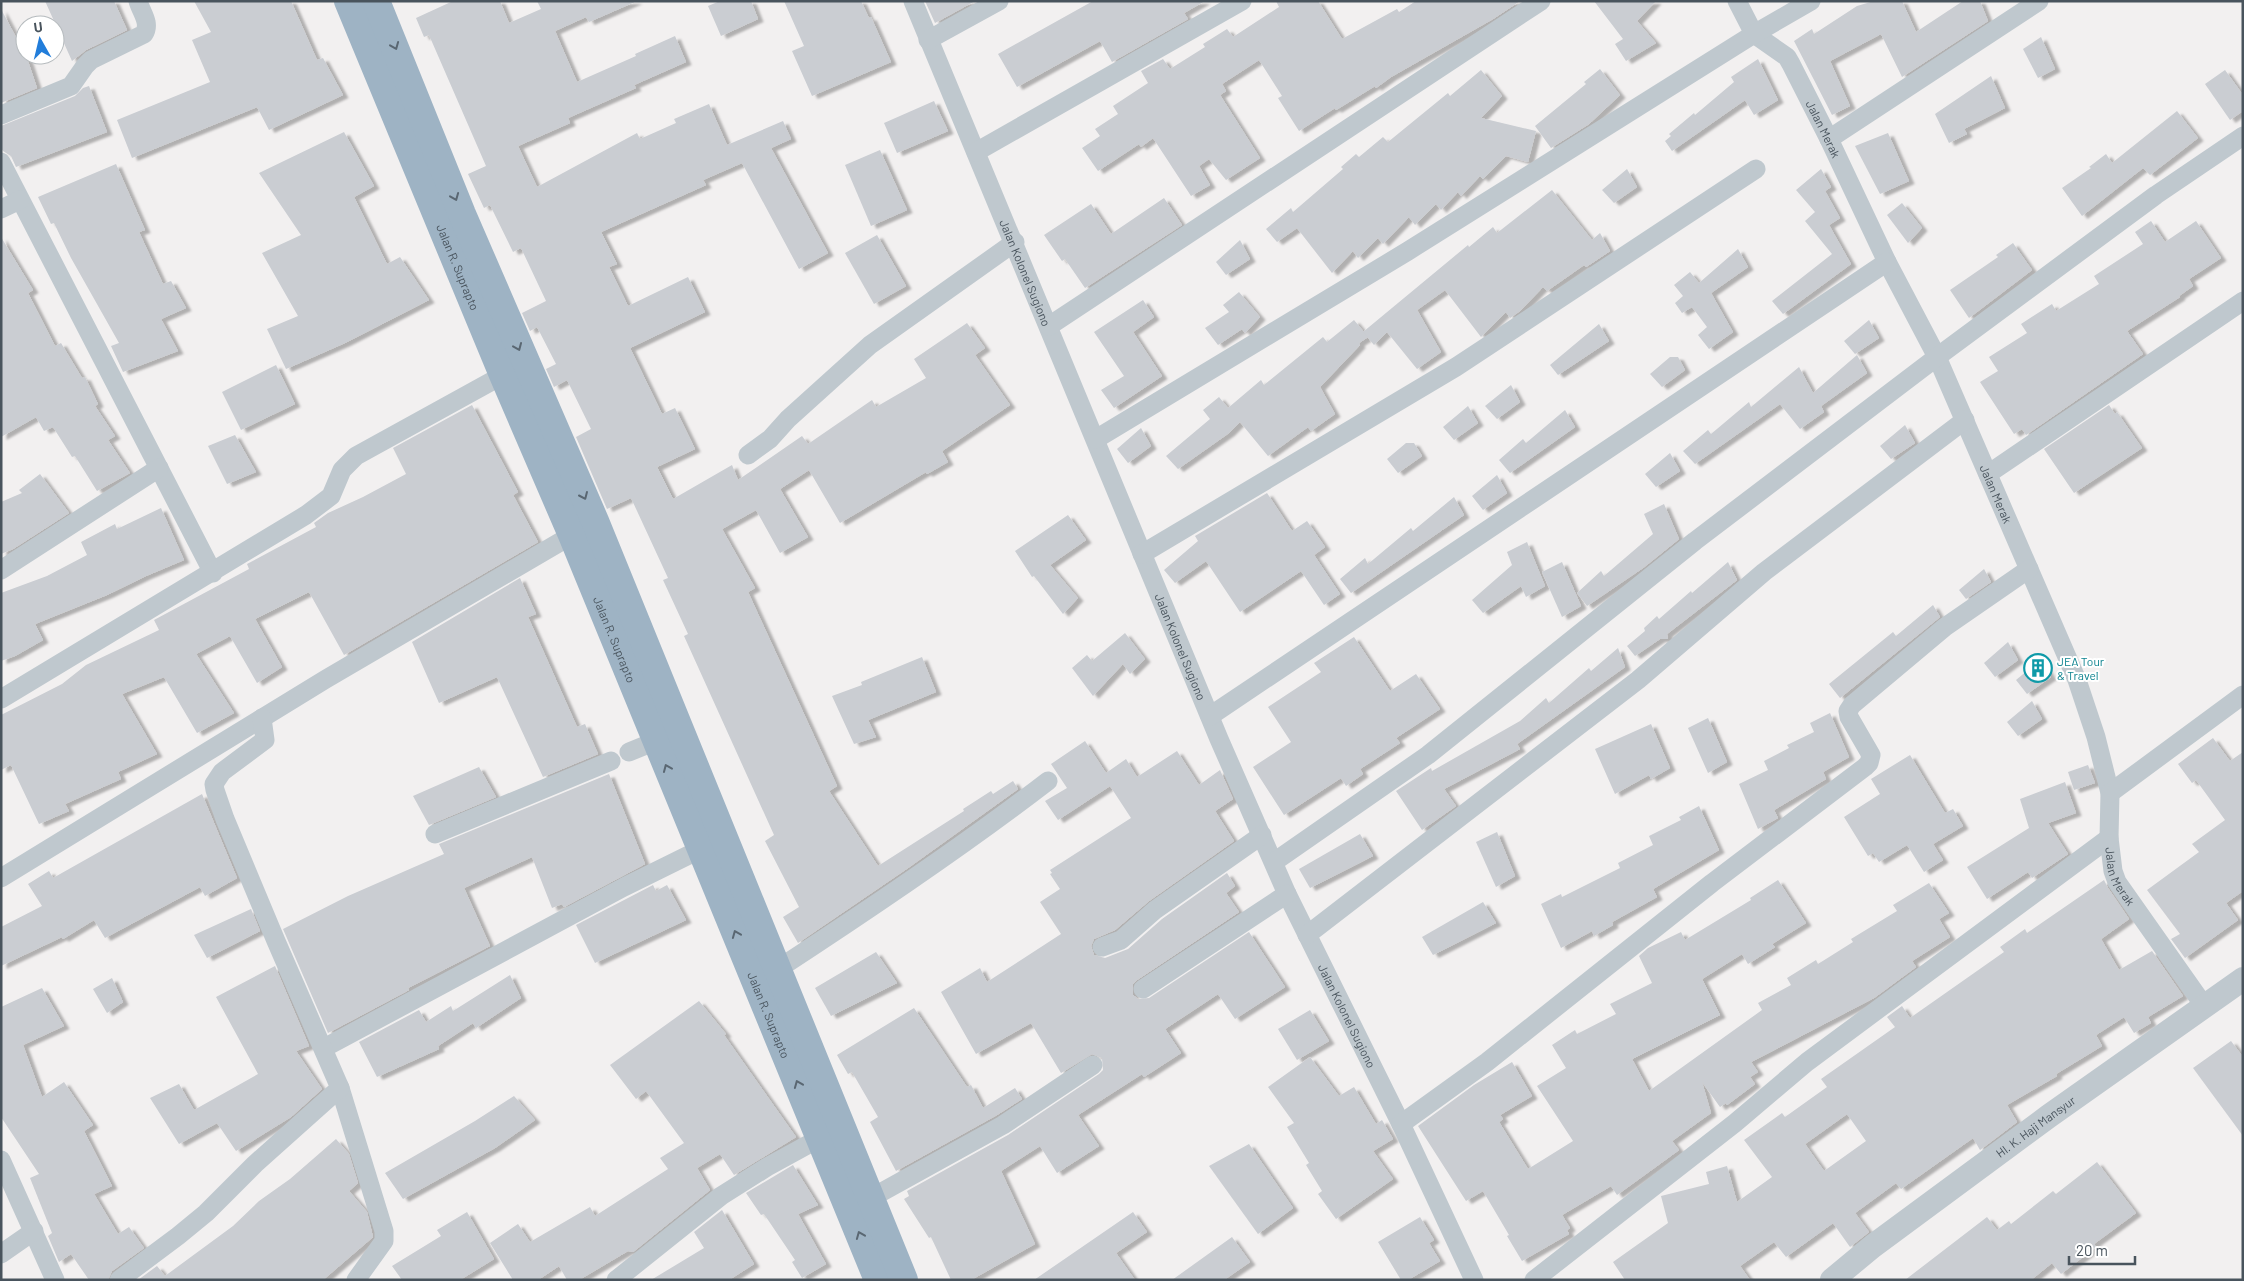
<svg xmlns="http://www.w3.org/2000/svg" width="2244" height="1281" viewBox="0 0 2244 1281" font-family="Barlow,sans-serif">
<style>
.building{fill:#cacdd2;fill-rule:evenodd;filter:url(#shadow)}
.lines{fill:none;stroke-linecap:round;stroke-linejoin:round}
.minor{stroke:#bfc8ce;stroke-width:19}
.tertiary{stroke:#bfc8ce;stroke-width:24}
.trunk{stroke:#9eb3c4;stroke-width:28}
.oneway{stroke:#5a6772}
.labels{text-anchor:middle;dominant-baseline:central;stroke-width:4;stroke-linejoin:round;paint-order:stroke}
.street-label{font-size:12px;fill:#49545d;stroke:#fff}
.culture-label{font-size:12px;fill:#0d838f;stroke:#fff;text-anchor:start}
</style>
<defs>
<filter id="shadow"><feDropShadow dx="5.5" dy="3" stdDeviation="1" flood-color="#0004"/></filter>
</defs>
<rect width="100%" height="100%" fill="#f2f0f0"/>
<g class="building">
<polygon points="45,1 114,1 127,30 86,50 72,61"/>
<polygon points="194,1 291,1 317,60 323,58 343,95 269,130 257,107 132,158 117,120 210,82 192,40 211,32"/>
<polygon points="453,1 500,1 509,23 541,9 537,1 637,1 589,22 586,17 555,31 577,82 636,56 635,54 675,36 686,62 634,85 636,88 568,118 570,123 518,146 537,187 637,133 640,139 676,123 674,119 709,104 727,145 783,121 791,139 771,148 828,253 799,269 742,163 703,180 706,185 601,232 617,264 609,267 628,306 688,277 705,312 630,348 662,414 675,408 695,449 657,467 673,499 732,465 738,480 802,436 808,444 872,400 876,407 926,378 914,359 967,323 985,348 975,355 1010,405 942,451 948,462 927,474 926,472 840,523 809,470 780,489 808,537 780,553 756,510 722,529 755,588 748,592 837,786 829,791 878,866 964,811 963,809 991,791 993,794 1013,781 1018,789 908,868 798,943 783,917 799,907 765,841 774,835 684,636 688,634 663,580 668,578 631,498 607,509 576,437 591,429 567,380 554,387 546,369 556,364 537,327 530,331 522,313 546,301 521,248 513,252 490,205 484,208 468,174 486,166 429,35 424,37 416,18"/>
<polygon points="720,1 751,1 758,19 721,36 708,6"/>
<polygon points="784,1 861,1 869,18 871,17 891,62 812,96 792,51 804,46"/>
<polygon points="925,1 975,1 935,23"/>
<polygon points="1093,1 1205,1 1184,13 1188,19 1112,62 1100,41 1017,87 998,54"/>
<polygon points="1276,1 1318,1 1342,39 1397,9 1399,12 1416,1 1520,1 1493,19 1391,77 1376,88 1375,86 1336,110 1335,108 1299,131 1278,98 1282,96 1259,60 1222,84 1226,91 1220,95 1260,158 1226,180 1209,159 1199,166 1210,185 1191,196 1153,138 1141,147 1139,144 1098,171 1082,148 1100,136 1095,129 1118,114 1113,106 1148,83 1141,71 1163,59 1170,69 1205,47 1203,44 1227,29 1233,37 1279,7"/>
<polygon points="1594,1 1656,1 1637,21 1656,43 1626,61 1615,44 1623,39"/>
<polygon points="1874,1 1902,1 1916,32 1963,1 1980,1 1988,21 1902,77 1881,34 1830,61 1850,106 1832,115 1794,41 1812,29 1814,34 1857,6"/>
<polygon points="1,9 27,58 37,88 1,103"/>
<polygon points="2041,37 2055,69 2038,78 2023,49"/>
<polygon points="1758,59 1778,100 1754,115 1745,100 1672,151 1665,141 1671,136 1669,134 1694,113 1695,115 1734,82 1731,77"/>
<polygon points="1600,69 1620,95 1589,124 1551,148 1535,126 1586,84 1584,82"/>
<polygon points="1481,70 1502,96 1481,118 1536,131 1528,162 1506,156 1483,179 1480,176 1461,196 1458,192 1441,210 1436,204 1415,225 1409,217 1383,244 1378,238 1358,258 1353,251 1332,273 1297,228 1277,242 1266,229 1291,208 1293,212 1343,169 1341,167 1356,154 1359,157 1383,137 1388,142 1448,93 1450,96"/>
<polygon points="2225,70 2243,95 2243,111 2230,120 2205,84"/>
<polygon points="1991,76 2005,108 1964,129 1967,134 1949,143 1935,114"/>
<polygon points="89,86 107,132 16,167 11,156 3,151 1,148 1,126 75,96 83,88"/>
<polygon points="934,101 948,131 897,153 884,123"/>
<polygon points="2177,111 2198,138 2150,175 2143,168 2082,216 2062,188 2091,168 2089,167 2106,154 2112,163"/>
<polygon points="344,132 374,186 354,197 387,264 400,257 429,300 345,343 286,369 267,329 298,316 262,253 301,235 259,173"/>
<polygon points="1888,133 1909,181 1880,194 1855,146"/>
<polygon points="880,150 907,210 871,226 845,165"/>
<polygon points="116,164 145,230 139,232 163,284 171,281 186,308 161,319 178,351 123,372 111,346 119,343 71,258 54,223 51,224 38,197"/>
<polygon points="1627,169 1637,187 1614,203 1602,190"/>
<polygon points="1821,169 1831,187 1825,191 1840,218 1829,225 1851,264 1783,314 1772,301 1832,254 1805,221 1815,212 1796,190"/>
<polygon points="1552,190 1592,240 1600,233 1610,251 1586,267 1584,265 1547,291 1543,287 1520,311 1510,318 1506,312 1481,337 1445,290 1417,310 1441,352 1417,369 1387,332 1374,345 1363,332 1468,245 1469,247 1493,227 1497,233"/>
<polygon points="1164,198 1182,225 1085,288 1065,259 1062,261 1044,235 1091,204 1111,234"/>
<polygon points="1902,203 1922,228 1908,243 1887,215"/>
<polygon points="2151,221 2165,242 2196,221 2221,258 2189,279 2193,286 2179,296 2180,297 2127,331 2143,354 2026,435 2022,429 2014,434 1980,382 1998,371 1989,357 2027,333 2021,324 2052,304 2056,311 2099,284 2094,276 2143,244 2135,232"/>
<polygon points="877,235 906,286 874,304 845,253"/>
<polygon points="1,237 33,290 28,293 55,346 61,343 82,378 85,377 98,404 95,406 115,436 108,440 130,473 97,491 75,456 72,457 53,427 44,431 36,417 1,437"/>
<polygon points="1240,240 1250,259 1226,275 1216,262"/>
<polygon points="2013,243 2032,270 1969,318 1950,290 1998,257 1996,255"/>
<polygon points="1738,249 1748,267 1711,293 1733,332 1709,349 1698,335 1707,327 1692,307 1682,313 1675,303 1683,296 1674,285 1690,272 1699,283"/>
<polygon points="1239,292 1260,317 1245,333 1242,329 1218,345 1205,328 1229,312 1223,305"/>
<polygon points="1143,300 1154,317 1133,332 1162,376 1114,408 1101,390 1124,376 1094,332"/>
<polygon points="1354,320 1368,337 1359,343 1360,345 1320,387 1335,414 1311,431 1308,427 1268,456 1240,422 1229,433 1178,469 1166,456 1210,419 1203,410 1219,397 1228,408 1261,380 1264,385 1323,337 1327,342"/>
<polygon points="1869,320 1879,338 1855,354 1844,341"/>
<polygon points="1599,324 1609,341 1558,375 1550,365"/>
<polygon points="1857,355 1867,373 1821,406 1824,412 1800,429 1780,404 1695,464 1683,451 1708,430 1711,434 1749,402 1751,407 1799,367 1813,393"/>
<polygon points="1670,357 1678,357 1685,370 1662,387 1650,374"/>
<polygon points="276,365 295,404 241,430 222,392"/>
<polygon points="1511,385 1520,402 1497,419 1485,406"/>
<polygon points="472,405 518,492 513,495 538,542 344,655 309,592 255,619 282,667 257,683 230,636 196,654 234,713 197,733 164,677 122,694 157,754 118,772 121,779 65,804 69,811 39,824 11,765 1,770 1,715 62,684 86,665 159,630 154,620 249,569 247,564 316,527 314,523 328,513 363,497 406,474 393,448"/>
<polygon points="2109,405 2115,414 2117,412 2142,448 2074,493 2044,449"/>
<polygon points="1468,406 1478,423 1454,440 1443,427"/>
<polygon points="1565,410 1575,427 1510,473 1499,460 1523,439 1526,443"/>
<polygon points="1905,425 1915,443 1891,459 1880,446"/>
<polygon points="1141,428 1151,446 1128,463 1117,449"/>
<polygon points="235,435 256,472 227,484 208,446"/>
<polygon points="1406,443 1414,443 1422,456 1398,473 1387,459"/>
<polygon points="1670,453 1680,471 1656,487 1645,474"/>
<polygon points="40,474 69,513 13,549 1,554 1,502 22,493 19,490"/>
<polygon points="1497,475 1507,493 1483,510 1472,496"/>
<polygon points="1267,493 1292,531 1307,521 1325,547 1314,555 1340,594 1324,605 1301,571 1240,612 1206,561 1175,583 1164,570 1198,541 1195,536"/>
<polygon points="1454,497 1464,515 1351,593 1340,579 1365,558 1368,564 1411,528 1413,531"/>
<polygon points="1664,504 1679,539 1643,568 1587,606 1577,593 1601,571 1604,576 1653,534 1644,514"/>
<polygon points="161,508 184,560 146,576 107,595 35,624 43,640 15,656 1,661 1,593 47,576 87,555 81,542 115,524 117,529"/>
<polygon points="1068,515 1086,540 1050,565 1078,598 1063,614 1034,576 1032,577 1015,551"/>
<polygon points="1527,542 1545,586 1526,597 1521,586 1483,613 1472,600 1512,565 1507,552"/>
<polygon points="1562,562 1581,606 1562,617 1542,572"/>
<polygon points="1728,562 1737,580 1667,634 1668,639 1660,639 1635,656 1627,646 1645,631 1644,628 1657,616 1659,619 1691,591 1692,593"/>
<polygon points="1984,569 1991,582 1966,599 1959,590"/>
<polygon points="520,578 536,614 528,617 545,655 577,727 585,724 598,754 543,777 497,677 439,703 412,642"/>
<polygon points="1933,605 1940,617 1840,698 1829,684 1893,632 1896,636"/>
<polygon points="1125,633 1145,659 1130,674 1123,664 1093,696 1072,668 1087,655 1092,661"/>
<polygon points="1354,637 1390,691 1416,674 1440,709 1396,738 1400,743 1360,769 1363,774 1346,786 1341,778 1284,815 1253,767 1291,742 1268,707 1321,672 1314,663"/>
<polygon points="2008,642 2018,660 1995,677 1984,663"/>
<polygon points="1618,648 1625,667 1517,744 1520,749 1444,789 1456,806 1422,830 1396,791 1431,768 1432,771 1520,721 1546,698 1549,703 1589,668 1591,671"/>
<polygon points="922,657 936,692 868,720 876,737 854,744 832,696 862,685 861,682"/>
<polygon points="2041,659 2051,677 2027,694 2016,680"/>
<polygon points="2032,701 2042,719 2018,736 2007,722"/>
<polygon points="1830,713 1849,757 1823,772 1826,779 1774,810 1778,818 1758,829 1739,784 1768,770 1764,761 1789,748 1787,745 1814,732 1810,723"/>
<polygon points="1708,718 1727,762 1708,773 1688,728"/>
<polygon points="1651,724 1670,768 1651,779 1649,775 1615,794 1595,749"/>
<polygon points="2213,738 2230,761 2243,752 2243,891 2226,903 2238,920 2185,958 2171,939 2180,934 2147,890 2199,852 2192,844 2225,820 2196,780 2192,783 2178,764"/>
<polygon points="1085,741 1106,773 1126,759 1137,777 1177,751 1199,785 1220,770 1233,799 1215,811 1234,841 1149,901 1115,930 1094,939 1091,946 1094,955 1105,958 1128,949 1162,919 1227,873 1235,886 1226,893 1239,912 1137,980 1133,984 1133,995 1138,999 1149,998 1249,932 1285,987 1235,1019 1218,994 1165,1029 1181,1053 1144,1077 1142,1074 1078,1115 1099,1146 1057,1173 1040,1146 1001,1171 1035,1244 971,1280 951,1280 931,1237 929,1238 904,1199 909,1196 907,1191 1008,1135 1099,1074 1103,1070 1102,1058 1092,1054 1061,1073 1031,1023 976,1054 941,992 980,968 987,982 1061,934 1040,902 1060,889 1050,874 1052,873 1050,870 1131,818 1110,786 1058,820 1045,801 1067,788 1051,764"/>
<polygon points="1910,755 1945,813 1953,809 1963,826 1933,844 1943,860 1924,872 1907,845 1879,862 1873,853 1868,856 1844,817 1880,794 1871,779"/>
<polygon points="2088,765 2095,783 2074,790 2068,772"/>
<polygon points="479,767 496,797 429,825 413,796"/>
<polygon points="609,774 645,864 564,907 562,904 552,908 532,857 464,888 490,946 408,988 409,990 328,1033 283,929 348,896 444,854 439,844"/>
<polygon points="2065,782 2076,813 2048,823 2068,854 2032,878 2028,872 1987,899 1967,867 2029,828 2020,799"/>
<polygon points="202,794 237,878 205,896 200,887 105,938 94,920 63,939 62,937 1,966 1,927 42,906 28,884 49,871 53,878"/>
<polygon points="1699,806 1719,850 1653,889 1657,897 1612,922 1613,925 1594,936 1592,931 1561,948 1541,904 1561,894 1562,897 1620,868 1618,863 1653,845 1649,836 1681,820 1679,817"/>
<polygon points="1497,832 1515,876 1496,887 1476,842"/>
<polygon points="1360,834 1373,856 1310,888 1299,869"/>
<polygon points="1778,880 1806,923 1772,944 1775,947 1748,964 1742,954 1702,979 1720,1015 1632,1059 1649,1091 1762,1010 1758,1003 1791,985 1787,978 1816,960 1818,964 1853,942 1851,939 1897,911 1893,905 1929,883 1949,913 1939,919 1950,937 1912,961 1916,967 1874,998 1751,1062 1758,1072 1750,1077 1755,1084 1727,1105 1726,1103 1720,1107 1702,1082 1711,1113 1672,1141 1679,1150 1617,1195 1611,1186 1562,1215 1570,1228 1567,1230 1569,1234 1522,1261 1507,1236 1509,1235 1483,1191 1466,1201 1418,1126 1474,1085 1512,1062 1532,1096 1500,1115 1503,1119 1499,1122 1528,1169 1573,1141 1537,1086 1566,1068 1552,1045 1575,1030 1577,1034 1616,1014 1610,1004 1652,983 1639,956 1648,948 1681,932 1685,940 1751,900 1750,898"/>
<path d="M2104,880l4,8 21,31 -28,20 18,31 33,-19 31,45 -35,21 3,6 -17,10 -10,-16 -28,18 6,11 -46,28 1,2 -50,29 10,17 -37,28 -7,-12 -72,51 -5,-6 -41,30 14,19 -19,15 -17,-24 -47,34 -12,-15 -34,24 10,14h-125l-12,-18 55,-39 -7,-27 48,-12 -3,-12 21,-6 10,36 35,-25 -28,-37 38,-27 3,4 42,-30 -6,-8 74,-52 -8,-10 15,-11 8,12 94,-66 -4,-5 25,-18 2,4zM1847,1114l19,27 -42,30 -19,-27z"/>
<polygon points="653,885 656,891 667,885 686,920 595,963 576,925"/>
<polygon points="1483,902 1496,923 1433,955 1422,937"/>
<polygon points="251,909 260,931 207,958 194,935"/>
<polygon points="876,952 897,983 831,1016 815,988"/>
<polygon points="275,966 309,1046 296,1051 322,1089 291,1117 236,1151 217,1123 179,1144 150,1098 179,1084 194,1110 258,1074 216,997"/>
<polygon points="510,975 521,998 476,1028 473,1023 438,1046 439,1049 377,1077 359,1042 419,1010 426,1022 451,1006 453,1011"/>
<polygon points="112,978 123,1002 107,1013 93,989"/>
<polygon points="42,988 64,1026 23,1045 42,1097 64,1082 93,1125 84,1131 112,1186 94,1194 118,1234 129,1227 144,1248 112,1271 108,1280 89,1280 71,1254 59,1262 48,1236 52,1233 30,1178 39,1174 1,1117 1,1007"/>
<polygon points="699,1001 726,1034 724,1035 796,1137 734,1175 720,1154 697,1168 710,1190 633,1252 628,1251 579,1280 567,1280 559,1266 538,1280 513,1280 490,1243 518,1224 530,1242 590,1207 595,1216 668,1169 660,1158 684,1143 646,1091 636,1099 610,1065"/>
<polygon points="914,1008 967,1087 971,1085 983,1108 1015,1088 1022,1099 997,1115 896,1171 870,1122 878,1117 852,1072 848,1074 837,1055"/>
<polygon points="1310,1010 1329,1041 1297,1060 1278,1029"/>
<polygon points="2231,1041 2243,1057 2243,1136 2193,1068"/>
<polygon points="1310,1057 1339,1096 1354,1087 1376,1124 1382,1120 1393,1139 1373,1151 1393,1179 1336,1219 1318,1194 1322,1191 1306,1165 1309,1163 1287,1127 1294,1123 1268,1087"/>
<polygon points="514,1096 535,1120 495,1148 403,1199 385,1173 475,1121"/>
<polygon points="336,1139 349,1154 358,1183 349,1191 367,1212 373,1237 323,1280 138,1280 157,1266 165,1276 233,1226 259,1201 290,1179"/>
<polygon points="1249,1144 1293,1208 1258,1234 1209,1166"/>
<polygon points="2097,1162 2136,1213 2094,1244 2096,1247 2061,1274 2052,1263 2031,1280 1905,1280 1987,1217 1997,1230 2009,1221 2011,1224 2053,1191 2056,1194"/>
<polygon points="793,1165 818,1205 798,1214 826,1264 802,1278 792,1262 795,1260 764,1214 761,1215 746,1193"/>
<polygon points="722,1210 754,1264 729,1280 651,1280 704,1248 694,1232"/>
<polygon points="467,1212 494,1259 460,1280 402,1280 392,1266 441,1236 437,1230"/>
<polygon points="1133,1212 1147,1232 1116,1253 1135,1280 1034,1280"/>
<polygon points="1420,1217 1434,1240 1429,1243 1440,1261 1408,1280 1401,1280 1378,1242"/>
<polygon points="1232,1237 1250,1262 1224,1280 1172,1280"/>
</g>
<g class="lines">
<g class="minor">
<path id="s1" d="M913,1l306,738 68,155 114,230 73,156"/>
<path id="s2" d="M1737,1l17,33 33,23 4,7 38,75 58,123 50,95 140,323 19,57 14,56 -1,45 4,33 4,11 88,125"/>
<polyline points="928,40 999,1"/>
<path d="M1,115l70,-29 14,-20 6,-6 53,-26c7,-11 -3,-22 -6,-33"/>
<polyline points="1829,139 2039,1"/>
<polyline points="976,152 1242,1"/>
<polyline points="1,162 213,573"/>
<polyline points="1,209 20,200"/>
<polyline points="1049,326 1541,1"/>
<polyline points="1096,439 1408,251 1754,34 1811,1"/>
<polyline points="748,455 770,439 788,419 870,345 1015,242"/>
<polyline points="1988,474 2243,301"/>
<polyline points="1142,554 1456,367 1756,169"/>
<polyline points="1,570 159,468"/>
<polyline points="1,699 306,515 331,496 342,470 356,456 503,375"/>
<polyline points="1210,716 1887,262"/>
<polyline points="629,752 656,741"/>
<polyline points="2110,793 2243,695"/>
<polyline points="435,834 611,761"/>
<polyline points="1274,862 1428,755 1695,541 1937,357 2156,195 2243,136"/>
<polyline points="1,878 326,679 572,535"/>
<polyline points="1307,935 1638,680 1764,572 1965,420"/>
<polyline points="1102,947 1121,940 1155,910 1262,835"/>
<path d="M778,969c92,-60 183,-121 270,-188"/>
<polyline points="1143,989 1287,894"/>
<polyline points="324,1048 624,887 701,849"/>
<polyline points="340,1088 384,1231 384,1241 356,1280"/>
<polyline points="1401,1124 1487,1062 1712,883 1865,767 1869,763 1871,755 1849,717 1848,711 1852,705 1945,627 2029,569"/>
<polyline points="1,1160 55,1280"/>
<polyline points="871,1198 1003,1125 1093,1065"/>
<polyline points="1,1254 34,1231"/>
<polyline points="119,1280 178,1236 206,1213 255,1164 340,1088 276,941 225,819 215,790 214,784 222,772 265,740 262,718"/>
<polyline points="616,1280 721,1196 767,1167 820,1138"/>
<polyline points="1534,1280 1735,1123 1807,1062 2109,838"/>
</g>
<path class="tertiary" id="s3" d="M1832,1280l41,-34 176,-130 194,-137"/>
<g class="trunk">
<path id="s4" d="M348,1l155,374 69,160 306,745"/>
<polyline points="376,1 462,214 595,521 904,1280"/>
</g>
</g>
<defs><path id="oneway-chevron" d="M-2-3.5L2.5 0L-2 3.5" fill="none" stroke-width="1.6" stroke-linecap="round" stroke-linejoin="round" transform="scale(1.25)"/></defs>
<g class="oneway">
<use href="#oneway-chevron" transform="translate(395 46) rotate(68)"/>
<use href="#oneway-chevron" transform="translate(455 197) rotate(68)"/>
<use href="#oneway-chevron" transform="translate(518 347) rotate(67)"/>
<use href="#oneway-chevron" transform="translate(584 496) rotate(66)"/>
<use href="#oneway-chevron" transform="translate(667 768) rotate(-113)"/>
<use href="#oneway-chevron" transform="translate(736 934) rotate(-112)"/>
<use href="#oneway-chevron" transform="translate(798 1084) rotate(-112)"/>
<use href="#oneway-chevron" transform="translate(860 1235) rotate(-112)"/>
</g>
<defs>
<symbol id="building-ring" viewBox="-11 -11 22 22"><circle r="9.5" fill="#fff" stroke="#0f9aa8" stroke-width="1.5"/><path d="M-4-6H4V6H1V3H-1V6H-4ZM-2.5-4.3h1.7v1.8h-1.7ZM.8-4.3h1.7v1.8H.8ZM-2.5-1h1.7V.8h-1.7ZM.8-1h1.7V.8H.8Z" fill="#0f9aa8"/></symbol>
</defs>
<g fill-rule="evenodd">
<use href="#building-ring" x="2022" y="652" width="32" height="32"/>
</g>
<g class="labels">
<g class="street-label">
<text stroke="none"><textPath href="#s2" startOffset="158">Jalan Merak</textPath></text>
<text stroke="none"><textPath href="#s4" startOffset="288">Jalan R. Suprapto</textPath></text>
<text stroke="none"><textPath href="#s1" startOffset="294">Jalan Kolonel Sugiono</textPath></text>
<text stroke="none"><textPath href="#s2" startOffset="562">Jalan Merak</textPath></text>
<text stroke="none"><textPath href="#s4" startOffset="692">Jalan R. Suprapto</textPath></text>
<text stroke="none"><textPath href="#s1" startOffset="699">Jalan Kolonel Sugiono</textPath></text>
<text stroke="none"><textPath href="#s2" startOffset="968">Jalan Merak</textPath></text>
<text stroke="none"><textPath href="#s4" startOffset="1098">Jalan R. Suprapto</textPath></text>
<text stroke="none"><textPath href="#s1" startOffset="1104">Jalan Kolonel Sugiono</textPath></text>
<text stroke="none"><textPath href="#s3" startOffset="255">Hl. K. Haji Mansyur</textPath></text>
</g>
<g class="culture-label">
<text x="2057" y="661">JEA Tour<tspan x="2057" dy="14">&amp; Travel</tspan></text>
</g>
</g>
<rect width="2244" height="1281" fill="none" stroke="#49545d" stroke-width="5"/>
<g transform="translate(40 40) rotate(352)"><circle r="24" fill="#ffffff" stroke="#b6bbbe"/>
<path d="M0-4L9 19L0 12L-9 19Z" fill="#227dda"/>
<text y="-8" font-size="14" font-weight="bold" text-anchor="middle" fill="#49545d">U</text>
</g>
<path d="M2069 1256v8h66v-8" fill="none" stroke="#49545d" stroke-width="2.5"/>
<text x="2076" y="1256" font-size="15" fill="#49545d" stroke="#ffffff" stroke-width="4" paint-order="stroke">20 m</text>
</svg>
